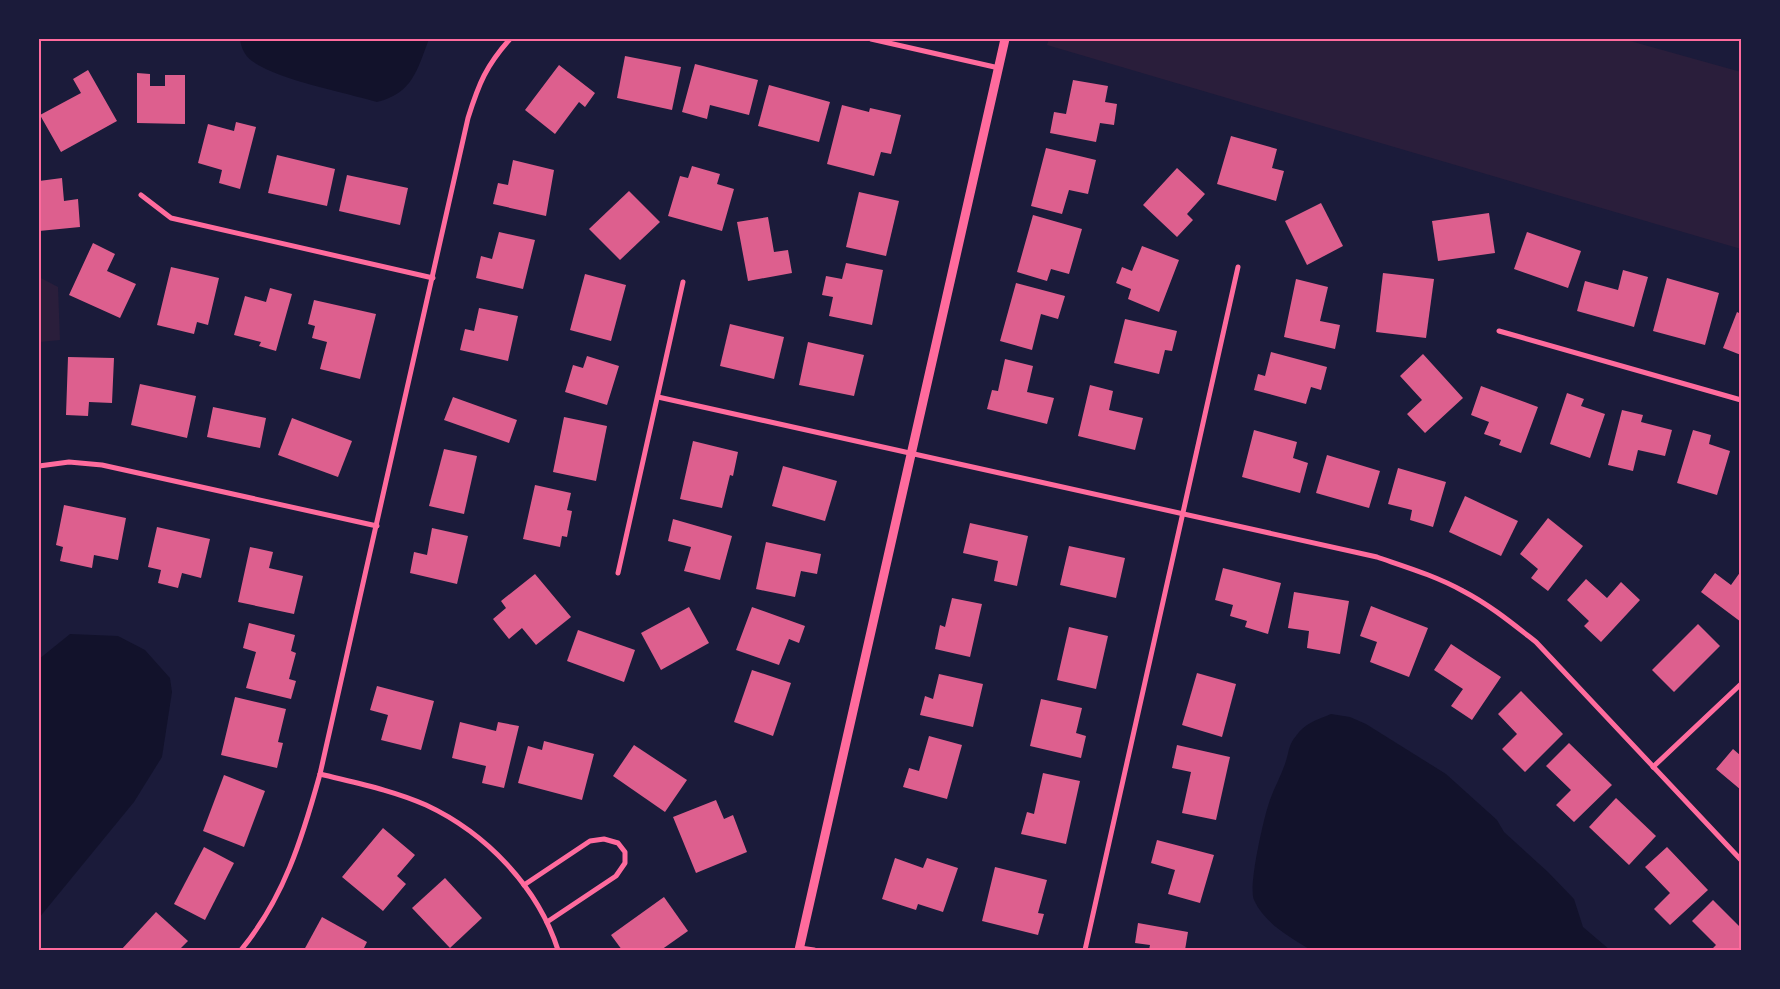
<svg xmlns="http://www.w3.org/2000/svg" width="1780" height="989" viewBox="0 0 1780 989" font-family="'Archivo Narrow',sans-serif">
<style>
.green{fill:#2a1e3b}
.water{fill:#12122b}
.building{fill:#dd5f8e}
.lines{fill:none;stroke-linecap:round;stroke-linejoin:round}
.minor{stroke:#ff6b9d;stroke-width:5}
.tertiary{stroke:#ff6b9d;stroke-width:9}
.neatline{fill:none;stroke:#ff6b9d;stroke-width:2}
</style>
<rect width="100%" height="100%" fill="#1b1b3a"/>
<g class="green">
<polygon points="1049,39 1623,39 1741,72 1741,249 1047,45"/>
<polygon points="39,277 58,287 60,340 39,342"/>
</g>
<g class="water">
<path d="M240,39h189c-12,31 -16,54 -52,63 -33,-10 -99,-22 -125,-41 -7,-5 -11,-13 -12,-22z"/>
<polygon points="70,634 118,636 145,650 170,678 172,692 162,757 134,802 39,918 39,659"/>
<path d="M1331,714l19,3 16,7 80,50 51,46 7,12 44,40 26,27 9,28 27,23h-299c-21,-13 -46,-26 -57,-50 -6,-13 9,-78 14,-94 4,-14 12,-28 17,-42 4,-11 3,-19 11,-28 9,-13 20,-16 35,-22z"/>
</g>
<g class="building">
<polygon points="625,56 681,67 672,110 617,98"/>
<polygon points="695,64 758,80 749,115 710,105 707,119 682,112"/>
<polygon points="559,65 595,93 585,107 579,102 555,134 525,110"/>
<polygon points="88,70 117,121 61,152 40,115 81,93 73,79"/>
<polygon points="137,73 150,74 150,86 165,86 165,75 185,75 185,124 137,123"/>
<polygon points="1073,80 1108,86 1105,102 1117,104 1114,125 1100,123 1096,142 1050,133 1054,112 1066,114"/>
<polygon points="769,85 830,102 819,142 758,126"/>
<polygon points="842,105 869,112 870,108 901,115 891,154 881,152 874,176 827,164"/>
<polygon points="236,122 256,127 240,189 219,183 222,170 198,163 208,124 234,131"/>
<polygon points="1231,136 1277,149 1272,168 1284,171 1276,201 1217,184"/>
<polygon points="1046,148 1096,160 1088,194 1069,190 1062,214 1031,206"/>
<polygon points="277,155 335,169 327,206 268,193"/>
<polygon points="513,160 554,170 546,216 493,204 498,183 508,185"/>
<polygon points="692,166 720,174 717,184 734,189 722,231 668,216 680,176 688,178"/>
<polygon points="1177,168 1205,194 1187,214 1193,220 1177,237 1143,205"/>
<polygon points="347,175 408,188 400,225 339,211"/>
<polygon points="62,178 64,201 78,199 80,227 39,231 39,181"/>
<polygon points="629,191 660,222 620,260 589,229"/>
<polygon points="859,192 899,201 886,256 846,247"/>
<polygon points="1321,203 1343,246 1307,265 1285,221"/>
<polygon points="1489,213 1495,253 1438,261 1432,221"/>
<polygon points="1033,215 1082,229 1069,274 1051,269 1047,281 1017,272"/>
<polygon points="768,217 774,252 788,250 792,273 748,281 737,222"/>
<polygon points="499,232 535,240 523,289 476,278 481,256 492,259"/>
<polygon points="1527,232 1581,251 1568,288 1514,269"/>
<polygon points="93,243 115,254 107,271 136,284 120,318 69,295"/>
<polygon points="1142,246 1179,260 1159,312 1128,299 1131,289 1116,283 1122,267 1132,271"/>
<polygon points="846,263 883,270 872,325 829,316 833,297 822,295 826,276 842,279"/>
<polygon points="171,267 219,278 208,325 197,322 194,334 157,325"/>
<polygon points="1623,270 1648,277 1634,327 1577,311 1585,281 1618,290"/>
<polygon points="1383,273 1434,279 1426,338 1376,332"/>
<polygon points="585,274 626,285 611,341 570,330"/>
<polygon points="1667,278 1719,293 1705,345 1653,331"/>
<polygon points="1296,279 1328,287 1320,321 1340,325 1335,349 1284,337"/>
<polygon points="1016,283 1065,296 1058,319 1041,314 1032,350 1000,341"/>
<polygon points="270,288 292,294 276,351 259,346 261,342 234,335 245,296 266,302"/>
<polygon points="314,300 376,314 360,379 320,369 327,342 312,338 315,326 308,324"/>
<polygon points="479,308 518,316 508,361 460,350 465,329 474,331"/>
<polygon points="1737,312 1741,314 1741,355 1723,348"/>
<polygon points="1125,319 1177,331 1172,351 1165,350 1159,374 1114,363"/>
<polygon points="730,324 784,337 774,379 720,366"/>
<polygon points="808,342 864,355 854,396 799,385"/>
<polygon points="1271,352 1327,367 1321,390 1311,387 1306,404 1254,390 1258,374 1265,376"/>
<polygon points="1423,354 1463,398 1425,433 1407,414 1422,400 1400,376"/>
<polygon points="587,356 619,366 607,405 565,392 573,365 583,368"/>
<polygon points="68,357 114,358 112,403 89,402 88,416 66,415"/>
<polygon points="1005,359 1033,366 1027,392 1054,398 1047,424 987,409 992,390 998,391"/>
<polygon points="140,384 196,396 187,438 131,425"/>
<polygon points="1090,385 1113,391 1109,410 1143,418 1135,450 1078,436"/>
<polygon points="1481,386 1538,407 1521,453 1499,445 1501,440 1484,434 1489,422 1471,415"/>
<polygon points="1567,393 1584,399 1581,406 1605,414 1590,458 1550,444"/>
<polygon points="453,397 517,420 509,443 444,420"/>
<polygon points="213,407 266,418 260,448 207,437"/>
<polygon points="1622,410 1643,415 1641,422 1672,430 1665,456 1638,450 1633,471 1608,465"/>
<polygon points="564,417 607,426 596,481 553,472"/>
<polygon points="292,418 352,441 338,477 278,455"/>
<polygon points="1254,430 1297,442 1293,458 1308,463 1300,493 1242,477"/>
<polygon points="1693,430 1711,435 1709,444 1730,451 1717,495 1677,483"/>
<polygon points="693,441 738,452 733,476 730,475 722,508 680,499"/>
<polygon points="444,449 477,456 464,514 429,506"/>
<polygon points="1327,455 1380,471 1369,508 1316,493"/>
<polygon points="783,466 837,481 825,521 772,506"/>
<polygon points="1398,468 1446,482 1433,527 1410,520 1412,510 1388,504"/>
<polygon points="535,485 571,493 567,510 572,511 567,537 562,536 560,547 523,539"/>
<polygon points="1465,496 1518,521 1501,556 1449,532"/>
<polygon points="64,505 126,518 118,560 94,555 92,568 60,561 63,547 56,545"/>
<polygon points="1548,518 1583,546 1548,591 1531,578 1538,569 1520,554"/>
<polygon points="673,519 732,536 720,580 684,571 691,547 668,541"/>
<polygon points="970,523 1028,536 1017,586 994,581 998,561 963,553"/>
<polygon points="157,527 210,539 201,578 182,573 178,588 158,583 161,570 148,567"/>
<polygon points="432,528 468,536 457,584 410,573 414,552 427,555"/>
<polygon points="766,542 821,554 817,574 801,571 795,597 756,589"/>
<polygon points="1069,546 1125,558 1116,598 1060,585"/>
<polygon points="250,547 273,552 269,568 303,576 294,614 238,602"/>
<polygon points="1223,568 1281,583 1268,634 1245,627 1247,621 1230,616 1233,605 1215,600"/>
<polygon points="1741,571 1741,622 1701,592 1715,573 1731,585"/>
<polygon points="535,574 571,617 536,645 522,628 509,639 493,619 506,608 501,601"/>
<polygon points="1586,579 1607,598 1621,582 1640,600 1601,642 1584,626 1589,621 1567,600"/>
<polygon points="1294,592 1349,601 1340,654 1307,648 1309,631 1288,628"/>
<polygon points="952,598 982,604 970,657 935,649 940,625 945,627"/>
<polygon points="1371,606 1428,628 1409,677 1370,662 1377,642 1360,636"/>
<polygon points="689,607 709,643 661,670 641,633"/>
<polygon points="752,607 805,626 799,643 789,639 779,665 736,650"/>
<polygon points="249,623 295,635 291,651 296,653 289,679 296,681 291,699 246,688 256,652 243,648"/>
<polygon points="1698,624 1720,646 1674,692 1652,670"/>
<polygon points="1069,627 1108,636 1096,689 1057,680"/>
<polygon points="578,630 635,650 624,682 567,661"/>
<polygon points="1451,644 1501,677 1472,720 1451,706 1463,689 1434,670"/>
<polygon points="752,670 791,683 773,736 734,722"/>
<polygon points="1197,673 1236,684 1222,737 1182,725"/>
<polygon points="939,674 983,684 973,727 920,715 925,696 933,699"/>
<polygon points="377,686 434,701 421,750 381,740 388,715 370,710"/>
<polygon points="1521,691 1563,734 1525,772 1502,749 1517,734 1498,714"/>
<polygon points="235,697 286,709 278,742 283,743 277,768 221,755"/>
<polygon points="1041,699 1082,708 1076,733 1086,736 1081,758 1030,746"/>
<polygon points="460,722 496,731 498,722 519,726 504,788 482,783 486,766 452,758"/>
<polygon points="929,736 962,745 947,799 903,787 909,768 919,771"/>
<polygon points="544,741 594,754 582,800 518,783 528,746 542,750"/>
<polygon points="1569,743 1612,785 1574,822 1556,805 1571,790 1546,766"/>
<polygon points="634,745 687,780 665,812 613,776"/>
<polygon points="1177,745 1230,757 1216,820 1182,813 1191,772 1172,768"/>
<polygon points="1733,749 1740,755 1741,753 1741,790 1716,769"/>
<polygon points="1043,773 1080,781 1066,844 1021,834 1027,812 1034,814"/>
<polygon points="224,775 265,791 244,847 203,831"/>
<polygon points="1616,798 1656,836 1629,865 1589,827"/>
<polygon points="716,800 724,819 733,815 747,852 696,873 673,817"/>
<polygon points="383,828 415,855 397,876 406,884 383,911 342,877"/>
<polygon points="1157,840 1214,855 1200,903 1168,894 1175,870 1151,863"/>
<polygon points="204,847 234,863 205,920 174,904"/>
<polygon points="1667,847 1708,890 1670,925 1654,909 1670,893 1645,867"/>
<polygon points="895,858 923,868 927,858 958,868 943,912 918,904 916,910 882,899"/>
<polygon points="995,867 1047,880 1038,913 1044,914 1038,935 982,921"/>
<polygon points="445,878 482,918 450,948 412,908"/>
<polygon points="664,897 688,931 661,950 622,950 611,935"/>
<polygon points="1713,900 1741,928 1741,950 1711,950 1716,945 1692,921"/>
<polygon points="156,912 188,941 179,950 121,950"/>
<polygon points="322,917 367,942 363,950 304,950"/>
<polygon points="1138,923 1188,932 1185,950 1149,950 1150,945 1135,943"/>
</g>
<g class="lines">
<g class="minor">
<polyline points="871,39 999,68"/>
<polyline points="141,195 171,218 433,278"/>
<polyline points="1499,331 1741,400"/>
<path d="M658,397l719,160c29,10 59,19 86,34 27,14 50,33 73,51l205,218"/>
<polyline points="39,466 69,462 102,465 377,526"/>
<polyline points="618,573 683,282"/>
<polyline points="1653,767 1741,684"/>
<path d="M320,774c36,9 72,16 106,31 60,28 112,82 132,145"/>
<polyline points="524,885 590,841 604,839 618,843 625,852 625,863 616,876 547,922"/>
<polyline points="800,948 814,950"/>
<path d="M241,950c43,-52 61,-111 79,-176l148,-656c11,-35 18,-52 42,-79"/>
<polyline points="1085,950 1238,267"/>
</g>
<polyline class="tertiary" points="799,950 1005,39"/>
</g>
<rect width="1780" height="989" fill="none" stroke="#1b1b3a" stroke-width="80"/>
<rect x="40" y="40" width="1700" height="909" class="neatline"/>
</svg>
